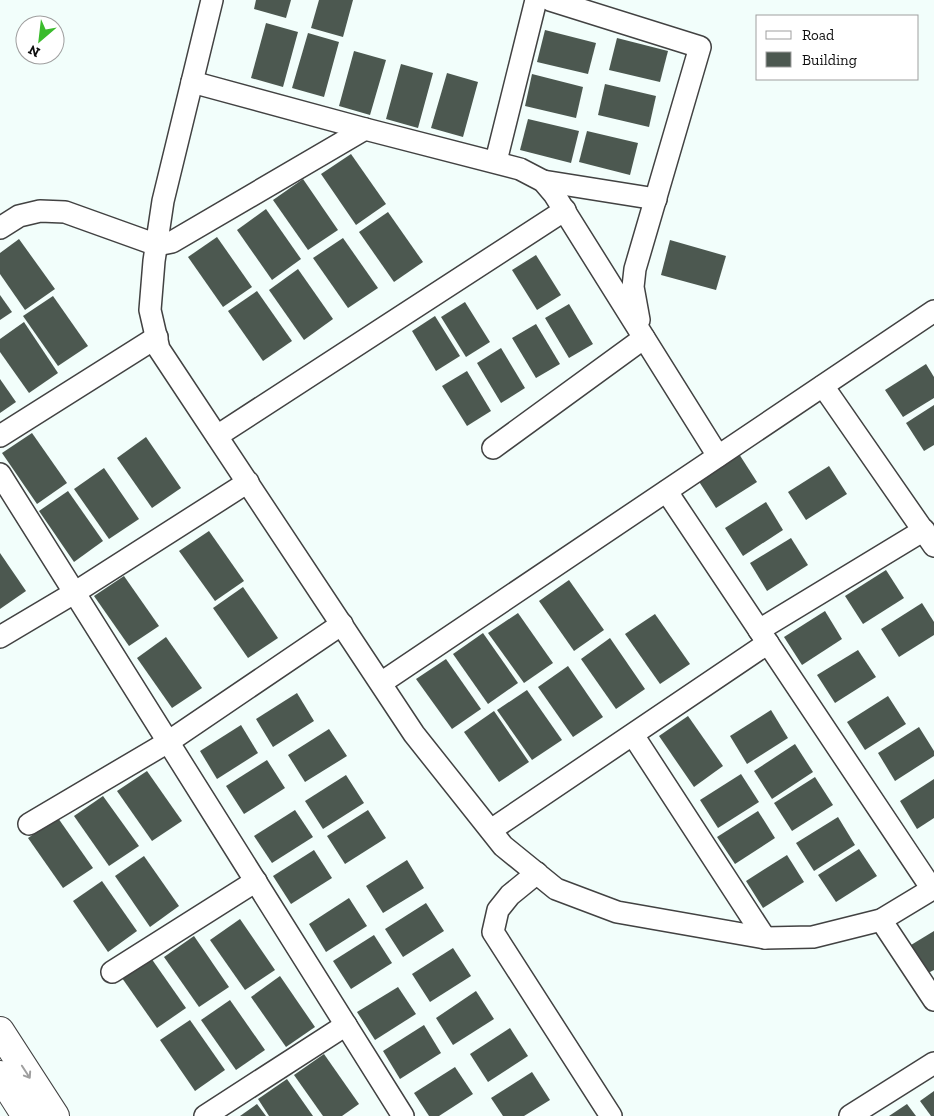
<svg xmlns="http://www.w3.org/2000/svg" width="934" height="1116" viewBox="0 0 934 1116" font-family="'Zilla Slab',serif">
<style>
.building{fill:#4c5850}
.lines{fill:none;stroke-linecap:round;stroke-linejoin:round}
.minor-casing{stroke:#424242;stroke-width:24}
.tertiary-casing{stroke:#424242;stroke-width:30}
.minor{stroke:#fff;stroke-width:21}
.tertiary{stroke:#fff;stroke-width:28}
.oneway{stroke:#9f9f9f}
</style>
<rect width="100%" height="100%" fill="#f2fefb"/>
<g class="building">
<polygon points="256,0 291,0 286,18 254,9"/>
<polygon points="319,0 353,0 343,37 311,28"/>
<polygon points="266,23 298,32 283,87 251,78"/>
<polygon points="545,30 596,43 588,74 537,62"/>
<polygon points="308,33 339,42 324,97 292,88"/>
<polygon points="617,38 668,51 660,82 609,70"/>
<polygon points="354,51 386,60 370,115 339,106"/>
<polygon points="401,64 433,73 418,128 386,119"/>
<polygon points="447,73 478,82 463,137 431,128"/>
<polygon points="532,74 583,87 576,118 525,106"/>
<polygon points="605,84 656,96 649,127 598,115"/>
<polygon points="528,119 579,131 571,163 520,150"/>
<polygon points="587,131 638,143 630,175 579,162"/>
<polygon points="351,154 386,204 356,225 321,174"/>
<polygon points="303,179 338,230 308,250 273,200"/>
<polygon points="266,209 301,259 272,280 237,230"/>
<polygon points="388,212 423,262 394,282 359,232"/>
<polygon points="217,237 252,287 223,307 188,257"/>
<polygon points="343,238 378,288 348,308 313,258"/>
<polygon points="19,239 55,289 25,310 0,274 0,253"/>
<polygon points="670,240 726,256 716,290 661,275"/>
<polygon points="536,255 561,295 537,310 512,270"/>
<polygon points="298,269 333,319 304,340 269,290"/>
<polygon points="257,291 292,341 263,361 228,311"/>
<polygon points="0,295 12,312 0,320"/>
<polygon points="53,296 88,346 58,366 23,316"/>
<polygon points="465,302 490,342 466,357 441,317"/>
<polygon points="569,304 593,344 569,358 545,318"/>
<polygon points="435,316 460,356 436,371 412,331"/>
<polygon points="24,322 58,373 29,393 0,352 0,339"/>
<polygon points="536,324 560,364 536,378 512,338"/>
<polygon points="501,348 525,388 501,403 477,363"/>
<polygon points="926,364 934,377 934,398 903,417 885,390"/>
<polygon points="467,371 491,411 467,426 442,386"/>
<polygon points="0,379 16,402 0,413"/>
<polygon points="934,405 934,445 924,451 906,423"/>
<polygon points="32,433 67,483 37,504 2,453"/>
<polygon points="146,437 181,488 152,508 117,458"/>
<polygon points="739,454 757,482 716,508 698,480"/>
<polygon points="829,466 847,494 806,520 788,492"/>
<polygon points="104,468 139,519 109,539 74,489"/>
<polygon points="68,491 103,541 74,562 39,511"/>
<polygon points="766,502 783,530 743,556 725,528"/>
<polygon points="209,531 244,581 215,601 179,551"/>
<polygon points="791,538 808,565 767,591 750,563"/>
<polygon points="0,553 26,591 0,609"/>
<polygon points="886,570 904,598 863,624 845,596"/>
<polygon points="124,576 159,626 129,646 94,596"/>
<polygon points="569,580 604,630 574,651 539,601"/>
<polygon points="243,587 278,638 248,658 213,608"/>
<polygon points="922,603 934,622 934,635 899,657 881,629"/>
<polygon points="825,611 842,639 802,665 784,637"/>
<polygon points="518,613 553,663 524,683 488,633"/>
<polygon points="655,614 690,664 660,684 625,634"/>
<polygon points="483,633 518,683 488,704 453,654"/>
<polygon points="166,637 202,688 172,708 137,658"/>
<polygon points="610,638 645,689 616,709 581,659"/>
<polygon points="858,650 876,677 835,703 817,675"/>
<polygon points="446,659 481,709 452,729 416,679"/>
<polygon points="568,666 603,717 573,737 538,687"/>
<polygon points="527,690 562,740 532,760 497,710"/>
<polygon points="297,693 314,721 273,747 256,719"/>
<polygon points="888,696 906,724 865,750 847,722"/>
<polygon points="771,710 788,738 747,764 730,736"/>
<polygon points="494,711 529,762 499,782 464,732"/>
<polygon points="688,716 723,766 694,787 659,736"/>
<polygon points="241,725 258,753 217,779 200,751"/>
<polygon points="919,727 934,751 934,756 895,781 878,753"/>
<polygon points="329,729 347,756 305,782 288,755"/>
<polygon points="795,744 813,772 772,799 754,771"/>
<polygon points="267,760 285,788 244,814 226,786"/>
<polygon points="147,771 182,821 152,841 117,791"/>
<polygon points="741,774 759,802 718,828 700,800"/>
<polygon points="346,775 364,803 323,829 305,801"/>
<polygon points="815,777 833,805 792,831 774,803"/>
<polygon points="934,779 934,818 917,829 900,801"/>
<polygon points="103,796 139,846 109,866 74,816"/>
<polygon points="295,810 313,837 272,863 254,836"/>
<polygon points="368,810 386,838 345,864 327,836"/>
<polygon points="758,811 775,838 735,864 717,837"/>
<polygon points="838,817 855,845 814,871 796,843"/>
<polygon points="58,818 93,868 63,888 28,838"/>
<polygon points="859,849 877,876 836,902 818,875"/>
<polygon points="314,850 332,878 291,904 273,876"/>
<polygon points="787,855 804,882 763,908 746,881"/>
<polygon points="144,856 179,906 150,927 115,876"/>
<polygon points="407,860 424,888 383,913 366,886"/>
<polygon points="102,881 137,931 108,952 73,901"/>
<polygon points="349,898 367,926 326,952 309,924"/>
<polygon points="426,903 444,931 403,957 385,929"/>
<polygon points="240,919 275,970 245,990 210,940"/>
<polygon points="934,931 934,970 928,973 911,945"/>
<polygon points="374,935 392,963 351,989 333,961"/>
<polygon points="194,936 229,987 199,1007 164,957"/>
<polygon points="453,948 471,976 430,1002 412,974"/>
<polygon points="151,958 186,1008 157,1028 122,978"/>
<polygon points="280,976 315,1027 286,1047 251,997"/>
<polygon points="398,987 416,1014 375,1040 357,1012"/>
<polygon points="476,991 494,1019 453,1045 436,1018"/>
<polygon points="230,1000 265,1050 236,1070 201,1020"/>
<polygon points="190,1020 225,1070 195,1091 160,1040"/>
<polygon points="424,1025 441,1053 400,1079 383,1051"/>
<polygon points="510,1028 528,1056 488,1082 470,1054"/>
<polygon points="324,1054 359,1104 342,1116 323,1116 294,1075"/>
<polygon points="455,1067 473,1094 439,1116 429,1116 414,1093"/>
<polygon points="532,1072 550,1100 524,1116 503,1116 491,1098"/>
<polygon points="287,1079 313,1116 269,1116 258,1099"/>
<polygon points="934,1091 934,1116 931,1116 920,1101"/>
<polygon points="257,1104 266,1116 240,1116"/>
<polygon points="907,1104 916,1116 889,1116"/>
</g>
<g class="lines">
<defs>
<g id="minor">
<polyline points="212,0 163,201 154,261 150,310 159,349 414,734 503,846 556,889 617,912 765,938 813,937 881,920 934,888"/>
<polyline points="550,0 700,47 635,269 633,287 639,320"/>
<polyline points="192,82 365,129 520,169 543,181 554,194 718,456"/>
<polyline points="496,161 536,0"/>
<polyline points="543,181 656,199"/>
<polyline points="0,228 19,216 40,211 65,212 157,245 172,242 365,129"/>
<polyline points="823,386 934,546"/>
<polyline points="0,436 157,337"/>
<polyline points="217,436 565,210"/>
<polyline points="493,448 644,338"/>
<polyline points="0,474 403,1116"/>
<polyline points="667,491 673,501 932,889"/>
<polyline points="759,630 924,530"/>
<polyline points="0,637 74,593 248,482"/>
<polyline points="381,683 934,311"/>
<polyline points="633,735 765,938"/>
<polyline points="29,824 168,742 342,624"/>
<polyline points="491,830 768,643"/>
<polyline points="537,873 510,895 498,910 493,932 611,1116"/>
<polyline points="881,920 934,1000"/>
<polyline points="112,972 256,881"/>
<polyline points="205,1116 346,1025"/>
<polyline points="850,1116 934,1063"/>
</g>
<g id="tertiary">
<polyline points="0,1031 55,1116"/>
<polyline points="0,1075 26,1116"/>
</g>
</defs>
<use href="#minor" class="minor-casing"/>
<use href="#tertiary" class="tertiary-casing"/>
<use href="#minor" class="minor"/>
<use href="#tertiary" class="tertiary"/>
</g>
<defs><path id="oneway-shaft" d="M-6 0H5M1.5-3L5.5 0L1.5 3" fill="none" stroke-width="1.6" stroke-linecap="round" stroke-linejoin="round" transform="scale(1.25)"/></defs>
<use class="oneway" href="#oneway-shaft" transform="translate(26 1072) rotate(57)"/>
<rect x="756" y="15" width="162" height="65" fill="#ffffff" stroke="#9f9f9f"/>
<rect x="766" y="31" width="25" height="8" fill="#ffffff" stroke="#9f9f9f"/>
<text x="802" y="40" font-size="15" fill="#0f0f0f">Road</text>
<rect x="766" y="52" width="25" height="15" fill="#4c5850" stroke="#9f9f9f"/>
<text x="802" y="65" font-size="15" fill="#0f0f0f">Building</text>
<g transform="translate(40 40) rotate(208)"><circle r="24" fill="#ffffff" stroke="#9f9f9f"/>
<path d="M0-4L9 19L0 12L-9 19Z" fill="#3abb2c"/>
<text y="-8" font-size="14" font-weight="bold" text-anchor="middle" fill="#0f0f0f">N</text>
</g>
</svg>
